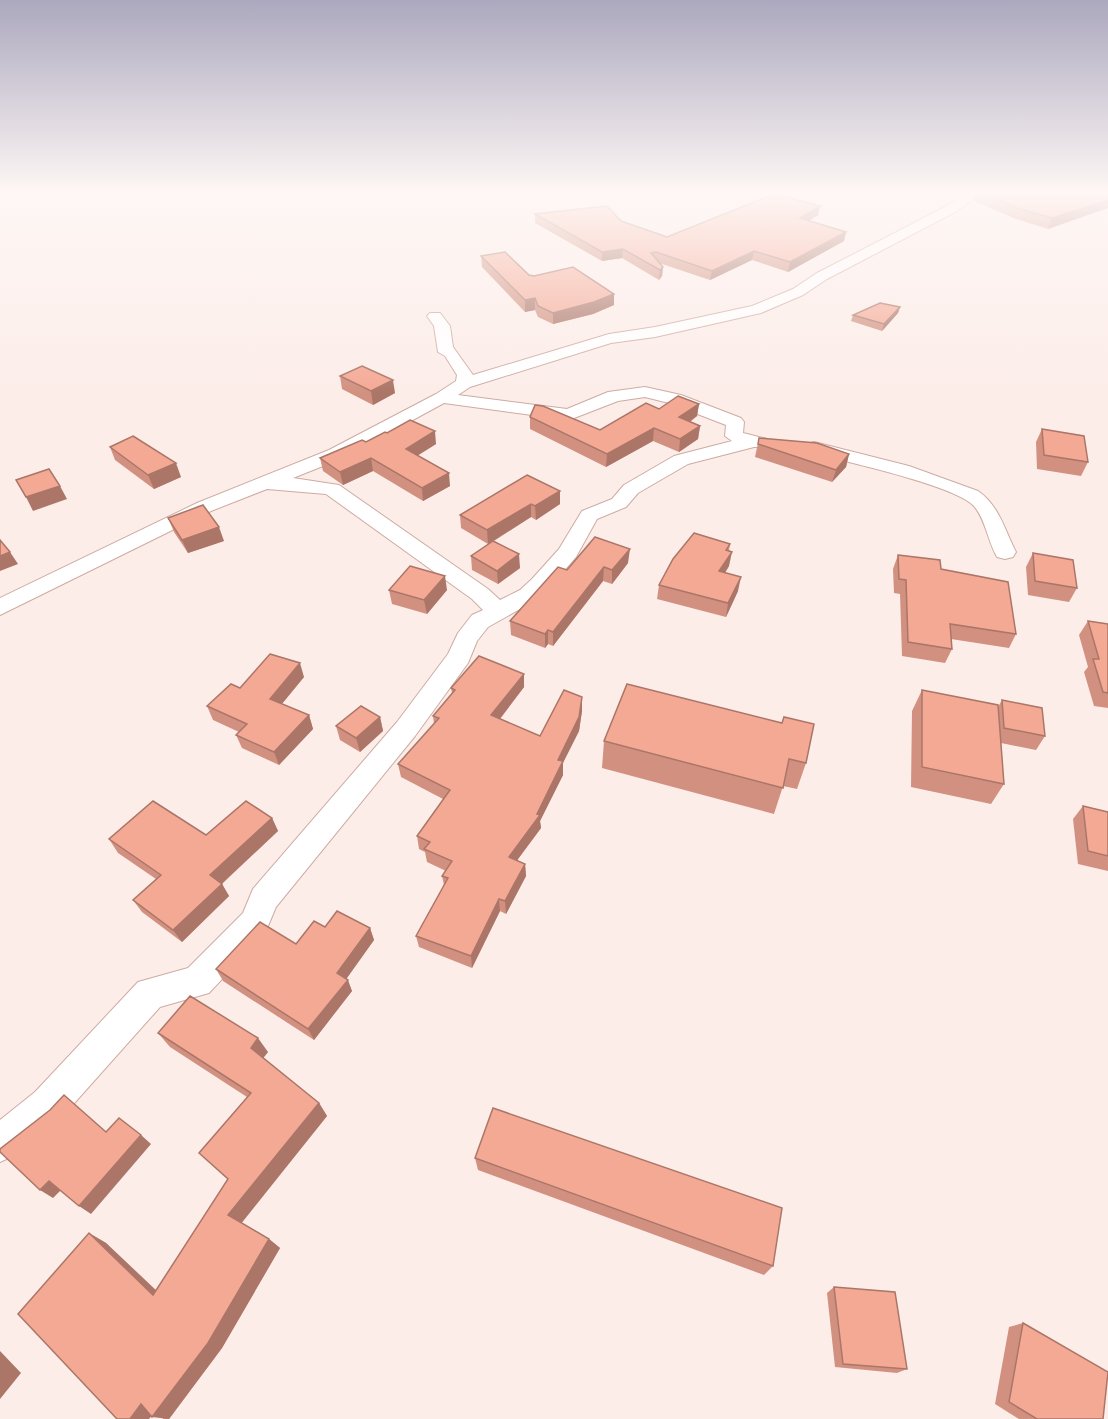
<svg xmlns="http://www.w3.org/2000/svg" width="1108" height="1419" viewBox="0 0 1108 1419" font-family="Lora,serif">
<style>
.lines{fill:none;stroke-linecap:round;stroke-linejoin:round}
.minor-casing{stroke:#ceaba2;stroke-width:2}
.minor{fill:#fff;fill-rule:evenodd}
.wall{fill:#d29180}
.shaded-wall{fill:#ab7668}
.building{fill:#f4a995;stroke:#ab7668;stroke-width:1.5}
</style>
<rect width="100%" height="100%" fill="#fcede9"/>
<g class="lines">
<defs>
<g id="minor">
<path d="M965,194l13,1 -21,16 -130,68 -24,16 -42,18 -106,24 -44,6 -141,44 -12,8 109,14 41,-17 37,-5 36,8 60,23 3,4 -1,11 24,6 2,4 -2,4h-13l-66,17 -50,29 -12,14 -29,12 -21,38 -28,32 -12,11 -48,27 -11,14 -9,22 -53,73 -139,171 -11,26 -56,60 -49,14 -99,111 -48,38 -13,6v-42l35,-28 103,-110 50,-14 55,-55 10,-24 144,-167 51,-68 10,-21 14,-18 11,-5 -11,-11 -146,-105 -59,-5 -56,22 -211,104v-17l197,-95 132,-53 107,-56 20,-13 1,-6 -12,-19 -7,-4 -4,-26 -7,-10 3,-3h10l10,13 3,21 20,28 136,-41 46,-7 97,-21 41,-17 24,-16 132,-68zM645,397l24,6 57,22 -1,11 7,5 -58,15 -50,29 -12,14 -30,12 -23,38 -27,30 -12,11 -20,10 -12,-11 -149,-104 -46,-7 50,-20 101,-55 125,17 49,-19z"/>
<path d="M814,442l95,24 69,25c21,14 27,40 38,61l-3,5 -8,2 -8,-2c-9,-15 -11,-37 -23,-51 -19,-21 -135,-46 -167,-54l-2,-4 2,-4z"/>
</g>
</defs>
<use href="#minor" class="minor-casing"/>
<use href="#minor" class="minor"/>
</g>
<g class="wall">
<polygon points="976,194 1108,194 1048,229 1016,219 974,201"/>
<polygon points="820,206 818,215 809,221 846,232 844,241 788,272 752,260 710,280 659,263 663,267 662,276 659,280 622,258 602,261 535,223 535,214 621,221 667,237"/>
<polygon points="481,256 529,275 614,294 614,305 593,314 553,324 538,317 535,310 525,312 482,267"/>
<polygon points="900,307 898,313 882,331 851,321 853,315"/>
<polygon points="340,376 395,393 373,405 342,389"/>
<polygon points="699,404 697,416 690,422 700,426 698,439 679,452 653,441 606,467 530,429 530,417 600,430 659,409"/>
<polygon points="1042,429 1088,462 1081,476 1037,469 1036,442"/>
<polygon points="387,433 436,444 417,456 450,486 423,501 373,471 343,485 323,471 320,458 366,442"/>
<polygon points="759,438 849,454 846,467 832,482 755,457"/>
<polygon points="110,447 181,477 154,489 115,460"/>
<polygon points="527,475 560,504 536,520 531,517 494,541 520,568 498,584 472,570 471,556 488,544 461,528 460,515"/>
<polygon points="168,518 224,541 188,553 174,532"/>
<polygon points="730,544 729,551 729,566 725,573 738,591 726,617 657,599 659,585"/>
<polygon points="1033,553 1077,588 1069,602 1028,595 1026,567"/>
<polygon points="898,555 941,569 1016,634 1009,648 951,639 952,649 945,663 902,656 900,594 894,593 893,569"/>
<polygon points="628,563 612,584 603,581 553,646 548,644 545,648 511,635 510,621 567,570"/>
<polygon points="389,590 447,590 427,614 392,604"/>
<polygon points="1088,621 1108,624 1108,708 1094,706 1084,672 1088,667 1079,635"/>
<polygon points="304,677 282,704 309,715 313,729 279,765 242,748 236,735 239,732 213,720 207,706 240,688"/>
<polygon points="627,684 806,763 797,789 783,786 774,814 602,768 604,741"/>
<polygon points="524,687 500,719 540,736 582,697 582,711 579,731 563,762 563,775 540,821 541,828 517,860 525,864 526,876 506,914 500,911 472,968 419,947 416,936 444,885 442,876 446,871 427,862 425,852 419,849 417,836 443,799 401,777 398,764 434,724 433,716 452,693 451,688"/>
<polygon points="922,690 998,707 1002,700 1045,736 1036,750 1001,743 1004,784 991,804 911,787 912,711"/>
<polygon points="380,717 383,731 360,752 340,740 336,726"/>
<polygon points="1083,806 1108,812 1108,871 1078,864 1073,819"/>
<polygon points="272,818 278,831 222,884 229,896 182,942 142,912 133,900 156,879 118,853 109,839 206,835"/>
<polygon points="325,927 370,928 374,940 346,979 352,991 314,1040 223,981 216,969 296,944"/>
<polygon points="158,1033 268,1052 263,1058 319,1103 327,1116 241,1223 269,1239 280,1248 222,1348 169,1419 163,1419 89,1233 106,1243 156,1290 228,1179 199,1153 247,1097 170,1047"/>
<polygon points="475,1158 773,1266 764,1275 478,1170"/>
<polygon points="834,1287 907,1369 897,1373 835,1367 827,1293"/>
<polygon points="1023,1323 1103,1419 1019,1419 995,1404 1009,1327"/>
</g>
<g class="shaded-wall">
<polygon points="1108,200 1108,208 1048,229 1052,218"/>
<polygon points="820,206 818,215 799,227 800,218"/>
<polygon points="846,232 844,241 788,272 790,262"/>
<polygon points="623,249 622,258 602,261 602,252"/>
<polygon points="754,251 752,260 710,280 712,271"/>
<polygon points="663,267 662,276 659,280 660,270"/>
<polygon points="614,294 614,305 593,314 553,324 553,313"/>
<polygon points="535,298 535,310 525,312 525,300"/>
<polygon points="900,307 898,313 882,331 884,324"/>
<polygon points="393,380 395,393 373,405 371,391"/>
<polygon points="699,404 697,416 678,430 679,417"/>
<polygon points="700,426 698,439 679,452 680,439"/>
<polygon points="654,428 653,441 606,467 607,454"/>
<polygon points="435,431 436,444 407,462 406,449"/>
<polygon points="849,454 846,467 832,482 836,470"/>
<polygon points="371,458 373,471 343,485 340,472"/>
<polygon points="176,463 181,477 154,489 148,475"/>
<polygon points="449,473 450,486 423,501 422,488"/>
<polygon points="60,486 67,499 33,511 26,497"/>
<polygon points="560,491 560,504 536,520 535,506"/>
<polygon points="531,504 531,517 488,544 487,530"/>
<polygon points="219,527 224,541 188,553 182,540"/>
<polygon points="630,549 628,563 612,584 612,570"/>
<polygon points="10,552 18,564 0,571 0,556"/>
<polygon points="732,552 729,566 717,585 719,571"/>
<polygon points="519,554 520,568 498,584 497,571"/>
<polygon points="604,567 603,581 553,646 553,632"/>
<polygon points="445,576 447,590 427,614 424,600"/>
<polygon points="741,577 738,591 726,617 728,603"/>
<polygon points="548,630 548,644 545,648 545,634"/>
<polygon points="300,663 304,677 275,712 270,699"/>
<polygon points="524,674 524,687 492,729 491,715"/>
<polygon points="582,697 582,711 579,731 563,763 563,775 540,821 541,828 510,870 509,857 537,814"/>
<polygon points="309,715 313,729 279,765 274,752"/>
<polygon points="380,717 383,731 360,752 356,738"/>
<polygon points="272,818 278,831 217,888 210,875"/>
<polygon points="525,864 526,876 506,914 505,901"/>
<polygon points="222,884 229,896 182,942 173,930"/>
<polygon points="499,899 500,911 472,968 471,956"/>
<polygon points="370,928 374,940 342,985 337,973"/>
<polygon points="348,980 352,991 314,1040 308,1029"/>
<polygon points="258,1038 268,1052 260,1062 251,1048"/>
<polygon points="319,1103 327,1116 240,1225 228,1215"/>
<polygon points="141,1135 151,1144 91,1214 79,1206"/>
<polygon points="49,1181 62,1189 53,1198 40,1190"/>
<polygon points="89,1233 106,1243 168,1302 153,1295"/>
<polygon points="269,1239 280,1248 222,1348 169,1419 152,1417"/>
<polygon points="0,1351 21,1373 0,1399"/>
<polygon points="141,1404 158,1408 149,1419 130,1419"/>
</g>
<g class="building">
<polygon points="774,194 820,206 800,218 846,232 790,262 754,251 712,271 656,252 651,253 663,267 660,270 623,249 602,252 535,214 607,206 621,221 667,237"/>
<polygon points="985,194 1108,194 1108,200 1052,218 1020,209"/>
<polygon points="505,252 529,275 534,276 573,267 614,294 594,302 553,313 538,306 535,298 525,300 481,256"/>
<polygon points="880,303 900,307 884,324 853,315"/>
<polygon points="362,366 393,380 371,391 340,376"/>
<polygon points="678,396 699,404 679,417 700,426 680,439 654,428 607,454 530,417 535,405 543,406 600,430 646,403 659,409"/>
<polygon points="410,420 435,431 406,449 449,473 422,488 371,458 340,472 320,458 362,440 366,442 385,432 387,433"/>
<polygon points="1042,429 1084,436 1088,462 1044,455"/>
<polygon points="133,436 176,463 148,475 110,447"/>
<polygon points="759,438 817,443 849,454 836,470 758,444"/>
<polygon points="49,469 60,486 26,497 16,480"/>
<polygon points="527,475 560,491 535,506 531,504 487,530 460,515"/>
<polygon points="203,505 219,527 182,540 168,518"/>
<polygon points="694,533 730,544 726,550 732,552 719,571 741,577 728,603 659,585 673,559"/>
<polygon points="595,537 630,549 612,570 604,567 553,632 548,630 545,634 510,621 558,567 567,570"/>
<polygon points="0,540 10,552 0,556"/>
<polygon points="493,541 519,554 497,571 471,556"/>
<polygon points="1033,553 1073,560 1077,588 1035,581"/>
<polygon points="898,555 940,560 941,569 1008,582 1016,634 950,624 952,649 908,642 906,580 899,579"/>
<polygon points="410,566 445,576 424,600 389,590"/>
<polygon points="1088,621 1108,624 1108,693 1103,692 1093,659 1099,659"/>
<polygon points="270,654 300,663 270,699 309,715 274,752 236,735 247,724 207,706 231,684 240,688"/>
<polygon points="479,656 524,674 491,715 540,736 564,690 582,697 579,717 558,760 563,761 537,814 540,815 509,857 525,864 505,901 499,899 471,956 416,936 448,878 442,876 452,861 424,849 430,842 417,836 450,790 398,764 439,718 433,716 455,690 451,688"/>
<polygon points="627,684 782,723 784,717 814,724 806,763 789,759 783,788 604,741"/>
<polygon points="922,690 998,705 1004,784 922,767"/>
<polygon points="1002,700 1042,708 1045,736 1004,728"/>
<polygon points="361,706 380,717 356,738 336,726"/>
<polygon points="153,801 206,835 246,801 272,818 210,875 222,884 173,930 133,900 161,875 109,839"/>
<polygon points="1083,806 1108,812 1108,856 1088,851"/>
<polygon points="337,911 370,928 337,973 348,980 308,1029 216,969 260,922 296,944 314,921 325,927"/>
<polygon points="190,996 258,1038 251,1048 319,1103 228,1215 269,1239 208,1343 152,1417 141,1404 130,1419 117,1419 18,1314 89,1233 153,1295 228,1179 199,1153 251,1093 158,1033"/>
<polygon points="64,1095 106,1132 119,1118 141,1135 79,1206 49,1181 40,1190 0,1152 0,1149 50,1110"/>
<polygon points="493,1108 782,1208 773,1266 475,1158"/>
<polygon points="834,1287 895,1292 907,1369 843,1364"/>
<polygon points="1023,1323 1108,1372 1103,1419 1037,1419 1009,1402"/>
</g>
<linearGradient id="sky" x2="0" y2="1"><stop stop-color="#aca8be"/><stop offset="0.49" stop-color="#fef7f5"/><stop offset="1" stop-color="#fef7f5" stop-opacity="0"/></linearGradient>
<rect width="1108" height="393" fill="url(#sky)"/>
</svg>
